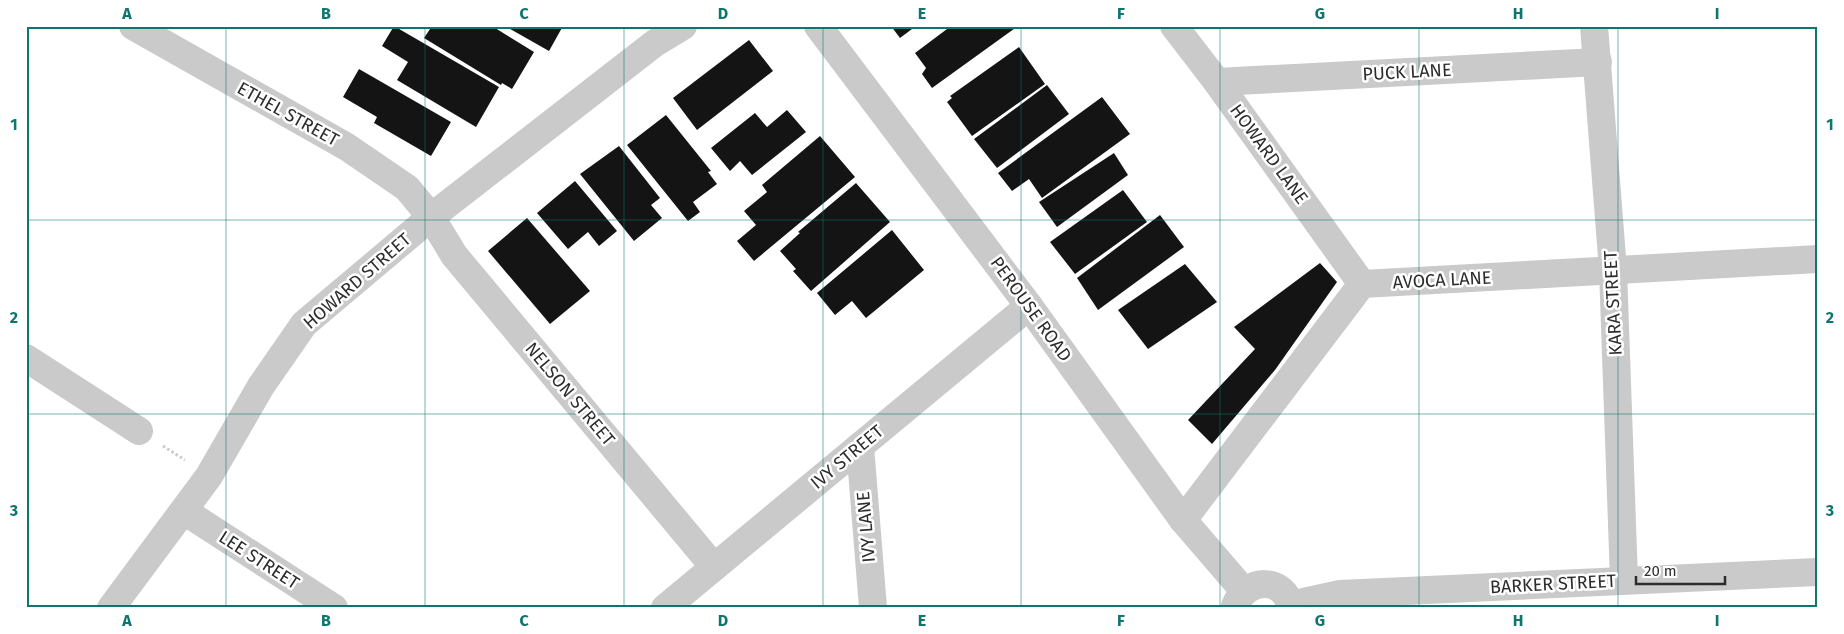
<svg xmlns="http://www.w3.org/2000/svg" width="1844" height="634" viewBox="0 0 1844 634" font-family="'Fira Sans',sans-serif">
<style>
.building{fill:#141414}
.lines{fill:none;stroke-linecap:round;stroke-linejoin:round}
.path{stroke:#cacaca;stroke-width:3;stroke-dasharray:2.5 2.5;stroke-linecap:butt}
.minor{stroke:#cacaca;stroke-width:28}
.grid{fill:none;stroke:#0f766e;stroke-width:1;stroke-opacity:0.55}
.labels{text-anchor:middle;dominant-baseline:central;stroke-width:5;stroke-linejoin:round;paint-order:stroke}
.street-label{font-size:18px;fill:#2d2d2d;stroke:#fff}
.neatline{fill:none;stroke:#0f766e;stroke-width:2}
.grid-label{font-size:16px;text-anchor:middle;font-weight:bold;fill:#0f766e}
</style>
<rect width="100%" height="100%" fill="#fff"/>
<g class="building">
<polygon points="394,26 499,87 476,127 397,80 408,62 382,46"/>
<polygon points="432,26 492,26 534,52 512,89 502,83 501,85 424,38"/>
<polygon points="505,26 563,26 549,51"/>
<polygon points="891,26 916,26 900,38"/>
<polygon points="951,26 1018,26 932,88 922,74 926,68 915,53"/>
<polygon points="749,40 773,71 697,130 673,98"/>
<polygon points="1019,47 1045,84 972,136 947,102 952,98 950,96"/>
<polygon points="359,69 451,122 431,156 374,123 377,117 343,97"/>
<polygon points="1047,85 1069,114 997,168 974,139"/>
<polygon points="1102,97 1130,134 1042,198 1029,179 1012,191 998,173"/>
<polygon points="787,110 806,132 752,175 740,161 730,171 711,148 755,113 767,127"/>
<polygon points="666,115 711,171 708,172 717,184 693,202 700,212 688,221 627,145"/>
<polygon points="820,136 855,177 754,261 737,241 756,225 744,211 767,192 762,185"/>
<polygon points="619,146 660,198 651,205 662,218 634,241 580,174"/>
<polygon points="1114,153 1128,175 1057,227 1039,202"/>
<polygon points="575,181 617,231 599,246 588,232 568,249 537,213"/>
<polygon points="856,183 890,222 811,291 793,271 796,269 780,251 800,233 798,232"/>
<polygon points="1123,190 1147,222 1075,274 1050,242"/>
<polygon points="1160,215 1184,247 1098,310 1077,278"/>
<polygon points="527,218 590,291 550,324 488,251"/>
<polygon points="892,230 924,270 866,318 852,301 835,315 817,293"/>
<polygon points="1320,263 1337,282 1275,370 1212,444 1188,420 1255,349 1234,327"/>
<polygon points="1185,264 1217,302 1148,349 1118,310"/>
</g>
<g class="lines">
<polyline class="path" points="163,446 185,460"/>
<g class="minor">
<polyline points="133,26 347,147 407,188 431,217 454,255 714,567"/>
<polyline points="818,26 1029,306 1183,520 1244,591"/>
<polyline points="1174,26 1217,82 1362,284"/>
<polyline points="1594,26 1613,270 1624,580"/>
<polyline points="1217,82 1598,62"/>
<polyline points="26,358 139,431"/>
<polyline points="860,446 873,608"/>
<polyline points="184,511 334,608"/>
<polyline points="1183,520 1362,284 1818,259"/>
<polyline points="1290,605 1340,594 1818,572"/>
<path d="M1235,606c11,-29 50,-30 56,2"/>
<polyline points="111,608 209,476 261,386 304,324 431,217 655,43 683,26"/>
<polyline points="665,608 1029,306"/>
</g>
</g>
<path class="grid" d="M226,26v582M425,26v582M624,26v582M823,26v582M1021,26v582M1220,26v582M1419,26v582M1618,26v582M26,220h1792M26,414h1792"/>
<g class="labels">
<g class="street-label">
<text transform="translate(1407 72) rotate(-3)">PUCK LANE</text>
<text transform="translate(288 114) rotate(29)">ETHEL STREET</text>
<text transform="translate(1269 154) rotate(54)">HOWARD LANE</text>
<text transform="translate(1442 280) rotate(-3)">AVOCA LANE</text>
<text transform="translate(357 281) rotate(-41)">HOWARD STREET</text>
<text transform="translate(1613 303) rotate(-93)">KARA STREET</text>
<text transform="translate(1031 309) rotate(54)">PEROUSE ROAD</text>
<text transform="translate(570 394) rotate(50)">NELSON STREET</text>
<text transform="translate(847 457) rotate(-40)">IVY STREET</text>
<text transform="translate(866 527) rotate(-95)">IVY LANE</text>
<text transform="translate(259 560) rotate(33)">LEE STREET</text>
<text transform="translate(1553 584) rotate(-3)">BARKER STREET</text>
</g>
</g>
<rect width="1844" height="634" fill="none" stroke="#ffffff" stroke-width="55"/>
<path d="M1636 576v8h89v-8" fill="none" stroke="#2d2d2d" stroke-width="2.5"/>
<text x="1644" y="576" font-size="15" fill="#2d2d2d" stroke="#ffffff" stroke-width="4" paint-order="stroke">20 m</text>
<rect x="28" y="28" width="1788" height="578" class="neatline"/>
<g class="grid-label">
<text x="127" y="19">A</text>
<text x="326" y="19">B</text>
<text x="524" y="19">C</text>
<text x="723" y="19">D</text>
<text x="922" y="19">E</text>
<text x="1121" y="19">F</text>
<text x="1320" y="19">G</text>
<text x="1518" y="19">H</text>
<text x="1717" y="19">I</text>
<text x="14" y="130">1</text>
<text x="1830" y="130">1</text>
<text x="14" y="323">2</text>
<text x="1830" y="323">2</text>
<text x="14" y="516">3</text>
<text x="1830" y="516">3</text>
<text x="127" y="626">A</text>
<text x="326" y="626">B</text>
<text x="524" y="626">C</text>
<text x="723" y="626">D</text>
<text x="922" y="626">E</text>
<text x="1121" y="626">F</text>
<text x="1320" y="626">G</text>
<text x="1518" y="626">H</text>
<text x="1717" y="626">I</text>
</g>
</svg>
